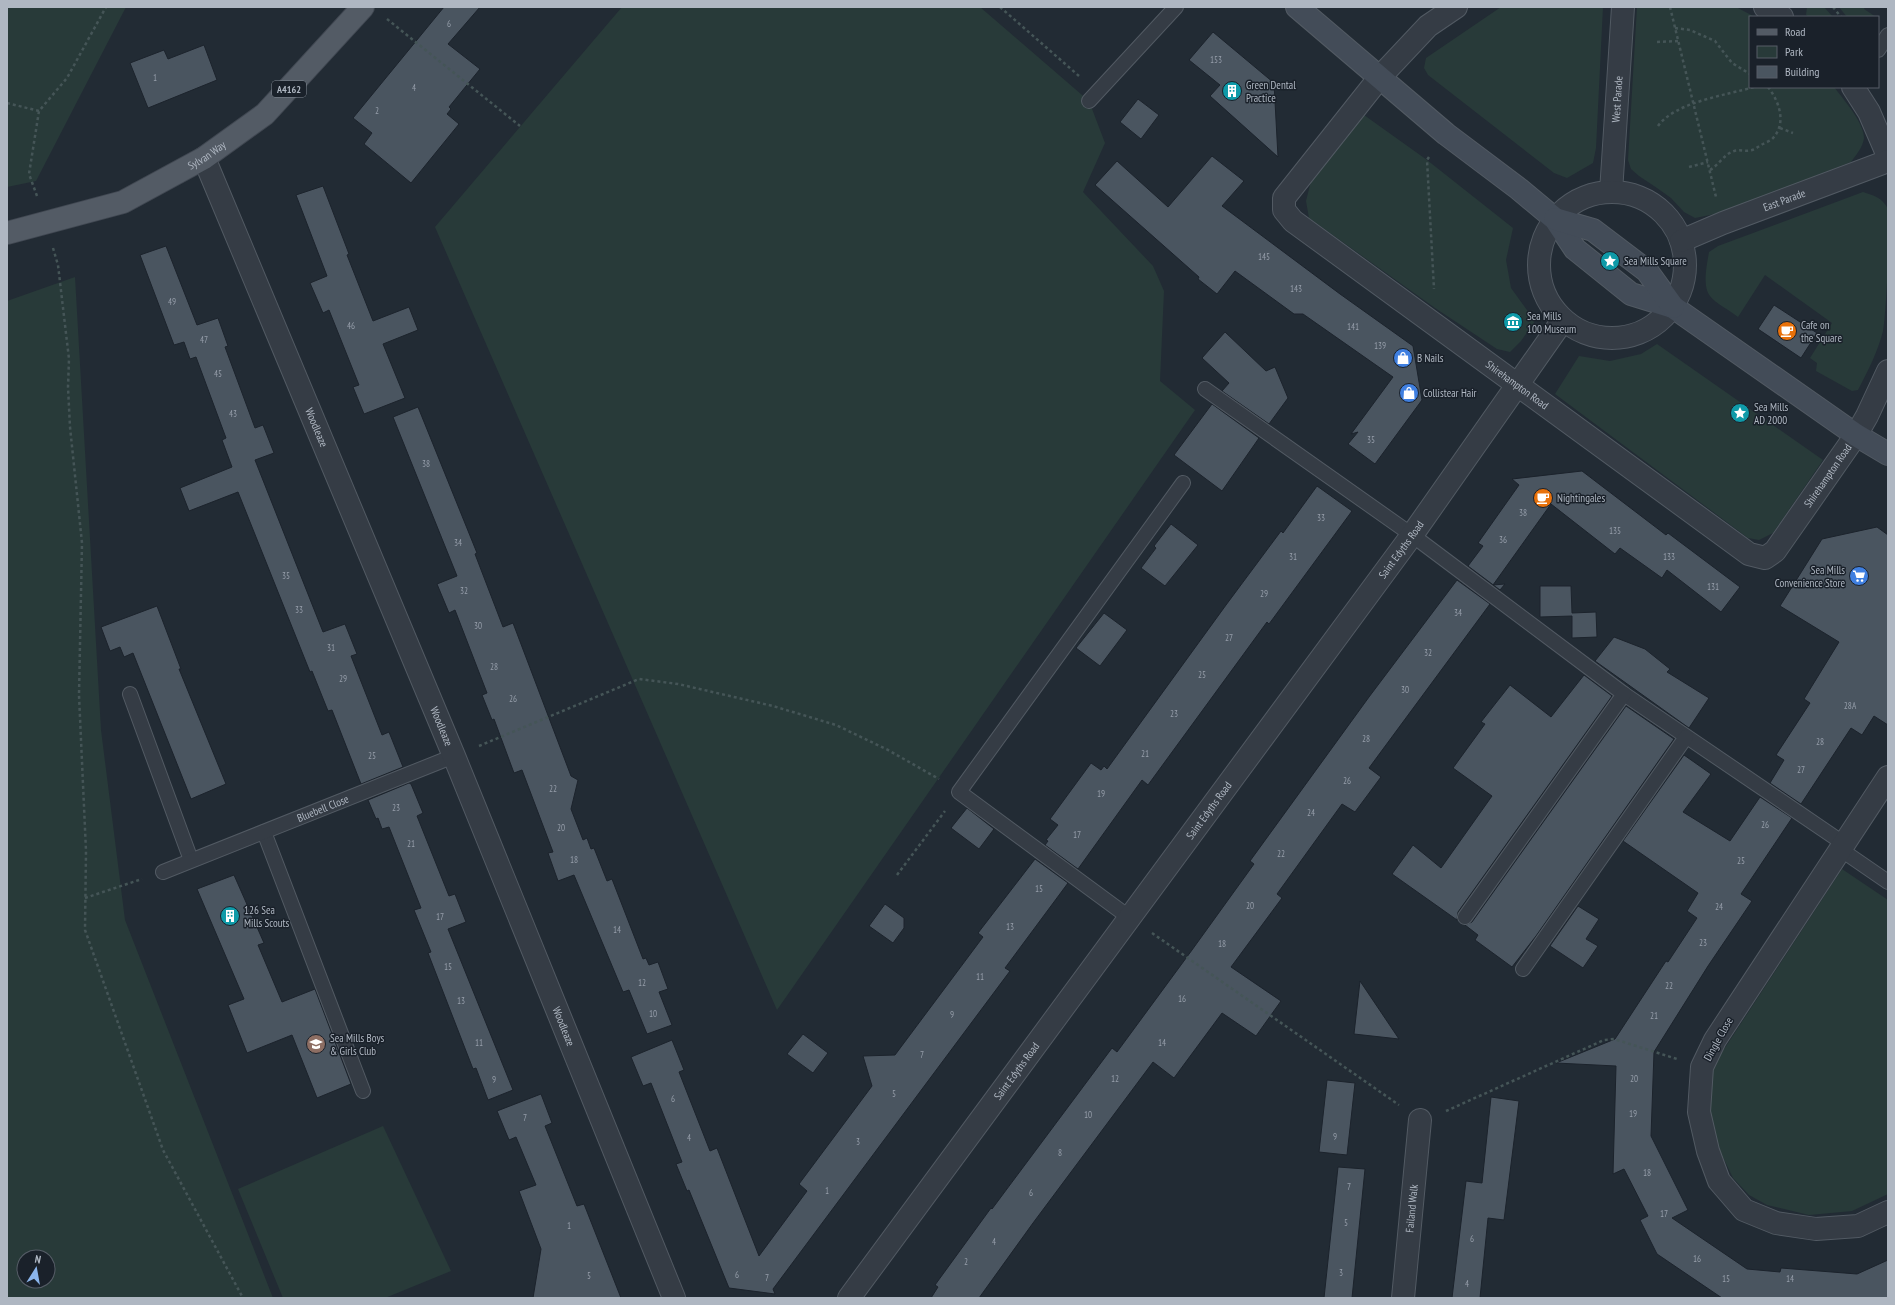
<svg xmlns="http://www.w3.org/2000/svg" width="1895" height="1305" viewBox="0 0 1895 1305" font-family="'PT Sans Narrow',sans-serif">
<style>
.green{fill:#283a39;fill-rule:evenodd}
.building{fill:#4a5560;stroke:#1c232c}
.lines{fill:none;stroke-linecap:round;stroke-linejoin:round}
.lane-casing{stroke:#525a63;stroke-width:16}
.street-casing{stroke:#525a63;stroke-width:24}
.secondary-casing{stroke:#525a63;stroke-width:24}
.primary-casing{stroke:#414852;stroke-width:24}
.path{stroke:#455557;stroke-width:2.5;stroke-dasharray:3 3;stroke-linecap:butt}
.lane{stroke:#353c45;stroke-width:14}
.street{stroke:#353c45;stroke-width:22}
.secondary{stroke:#434c58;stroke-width:22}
.primary{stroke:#535b65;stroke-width:22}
.labels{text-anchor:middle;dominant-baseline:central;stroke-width:3;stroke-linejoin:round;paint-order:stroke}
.number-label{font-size:9px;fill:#969eaa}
.shield{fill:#1a212a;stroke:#828a94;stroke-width:1}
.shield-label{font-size:10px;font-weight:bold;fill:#afb7c2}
.poi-label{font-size:11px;fill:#afb7c2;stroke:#1a212a;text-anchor:start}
.street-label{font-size:11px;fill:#afb7c2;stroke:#1a212a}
</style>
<rect width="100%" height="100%" fill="#222b34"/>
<g class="green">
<polygon points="7,7 126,7 36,181 7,187"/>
<polygon points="622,7 980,7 1089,101 1105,143 1083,192 1153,266 1164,291 1160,381 1195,410 777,1010 435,227"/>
<polygon points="1501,7 1603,7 1596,148 1593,163 1567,178 1554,173 1428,75 1424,68 1426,58"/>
<path d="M1637,7h99l19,10h-5v70h84c9,12 30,35 30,51 -1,9 -8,17 -13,24l-131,51 -25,5 -11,-6 -13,-14 -14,-10 -18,-12 -8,-7 -3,-9z"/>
<polygon points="1807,7 1824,7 1833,17 1809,17 1806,15"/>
<polygon points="1839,7 1865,7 1864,9 1876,17 1847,17"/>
<polygon points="1364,115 1427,160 1513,228 1506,260 1511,288 1535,321 1521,341 1510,352 1497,349 1435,308 1309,218 1306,201 1311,181"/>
<path d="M1863,192c10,3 20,6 25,17 3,9 -2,109 -5,122 -5,20 -15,40 -25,59l-6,1 -36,-20 1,-8 -7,-5 22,-35 -67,-48 -27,42c-7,-6 -23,-14 -28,-21 -8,-10 -3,-32 -1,-44l9,-6z"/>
<path d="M75,277l26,453 24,190 148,378h-266v-997zM24,1257h24v24h-24z"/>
<polygon points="1657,344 1823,460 1773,533 1759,540 1748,538 1555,394 1579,356 1610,361 1641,354"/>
<polygon points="1842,869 1888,900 1888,1194 1852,1211 1809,1215 1767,1205 1749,1195 1733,1178 1717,1145 1708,1103 1710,1079 1717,1060"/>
<polygon points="383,1126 451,1271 385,1298 283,1298 238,1189"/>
</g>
<g class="building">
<polygon points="444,7 480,7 448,44 480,69 449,107 451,109 447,114 459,124 411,183 364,144 372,133 353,118"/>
<polygon points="1213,32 1274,83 1278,157 1210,96 1220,85 1189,60"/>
<polygon points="204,45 217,80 148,108 130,63 164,50 168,59"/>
<polygon points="1138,99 1159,115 1141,139 1120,122"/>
<polygon points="1212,156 1244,181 1222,206 1340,294 1413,346 1422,400 1375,464 1348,444 1358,432 1351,434 1393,377 1303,314 1294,314 1235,271 1217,294 1198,279 1199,277 1095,185 1117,161 1168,207"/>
<polygon points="323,186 349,254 347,255 373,321 409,307 418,330 383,344 405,398 364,414 353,387 359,385 329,310 323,313 310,283 327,276 296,195"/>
<polygon points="166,246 197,325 218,318 228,346 225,347 255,428 263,425 274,453 255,460 323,632 345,624 357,654 351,656 382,735 389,732 403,767 361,784 332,710 328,711 312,671 310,672 238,492 189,511 180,488 232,467 222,440 226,438 196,357 190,359 184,342 174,345 140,255"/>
<polygon points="1774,305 1817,333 1801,358 1758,329"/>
<polygon points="1225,332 1266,371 1275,367 1288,398 1269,424 1222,391 1229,383 1202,358"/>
<polygon points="1212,404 1259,438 1222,491 1174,455"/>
<polygon points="418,407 477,553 475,554 503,627 513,623 571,776 578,780 571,809 583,840 587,838 591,849 594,848 607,881 612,879 643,959 646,958 649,965 658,962 668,989 659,992 672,1025 647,1034 629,990 623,992 574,875 558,881 548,853 553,852 522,770 514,773 494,719 492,720 482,695 487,693 455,610 449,613 437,584 457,576 393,417"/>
<polygon points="1582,471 1666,535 1668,533 1740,587 1721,612 1667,570 1662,578 1620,548 1615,554 1551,504 1493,585 1505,584 1500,590 1468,566 1483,546 1478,543 1519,485 1512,479"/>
<polygon points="1317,486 1352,511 1269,624 1267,622 1148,785 1142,780 1078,869 1045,845 1048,841 1046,840 1058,825 1050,819 1091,763 1101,770 1104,766 1107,769 1226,605 1281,531 1283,533"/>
<polygon points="1171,524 1198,545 1165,586 1141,568 1156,548 1154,546"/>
<polygon points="1877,527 1888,535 1888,725 1874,716 1862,735 1851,728 1801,804 1770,783 1784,760 1776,755 1810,703 1804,699 1839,642 1780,606 1822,539"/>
<polygon points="1457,580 1490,604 1369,768 1381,777 1355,812 1342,804 1277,894 1282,898 1231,967 1281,1001 1256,1036 1222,1013 1174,1078 1153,1062 1033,1223 979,1298 931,1298 938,1287 935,1285 991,1208 992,1209 1112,1048 1117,1052 1192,950 1254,864 1250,861 1369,697"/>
<polygon points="1540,586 1571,586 1572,613 1596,612 1597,637 1572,638 1572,616 1540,617"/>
<polygon points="157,606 181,669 179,669 226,784 191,799 133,653 124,657 120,647 110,651 101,627"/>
<polygon points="1104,613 1127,630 1100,666 1076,648"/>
<polygon points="1614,637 1645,649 1670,669 1667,672 1709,698 1689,728 1595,661"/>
<polygon points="1584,675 1612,696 1458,912 1457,920 1392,874 1413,845 1441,868 1492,796 1453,768 1485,724 1481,722 1510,685 1551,717"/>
<polygon points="1626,706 1674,739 1536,936 1512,967 1475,940 1478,935 1465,925 1472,922"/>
<polygon points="1684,755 1711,774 1683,812 1730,841 1760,797 1792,818 1741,894 1752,901 1708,966 1654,1052 1651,1136 1688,1210 1672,1218 1747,1269 1780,1272 1781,1268 1857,1274 1888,1260 1888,1298 1722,1298 1657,1254 1640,1220 1648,1216 1624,1169 1613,1174 1616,1066 1556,1063 1615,1039 1666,961 1668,962 1697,918 1687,911 1698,893 1623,841"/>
<polygon points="409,783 411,784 423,813 417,816 449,896 455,894 466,922 448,929 513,1090 488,1100 476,1068 473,1069 428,953 431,952 414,910 421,908 389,827 382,829 378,818 376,819 368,800"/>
<polygon points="967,808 994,829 979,849 951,828"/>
<polygon points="1035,859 1068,883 1005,968 1010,971 773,1289 775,1294 729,1288 689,1190 687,1191 676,1164 682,1162 651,1083 643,1086 631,1057 672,1040 684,1070 679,1072 710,1151 717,1148 759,1256 807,1191 799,1184 872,1086 863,1056 895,1055 983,937 978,933"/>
<polygon points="234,875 264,943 258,945 282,1002 315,989 351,1084 317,1098 292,1035 247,1053 228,1005 244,999 197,889"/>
<polygon points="885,904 904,918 904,928 893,943 869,926"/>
<polygon points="1578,906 1599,919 1586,939 1598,946 1583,968 1550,946"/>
<polygon points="1360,981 1399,1039 1354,1034"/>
<polygon points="803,1034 828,1053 813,1073 787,1054"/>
<polygon points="1327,1080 1355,1083 1347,1155 1319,1152"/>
<polygon points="541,1094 552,1123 545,1126 577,1206 584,1204 621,1298 533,1298 541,1249 519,1191 536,1185 516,1137 509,1140 497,1111"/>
<polygon points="1491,1097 1519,1101 1504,1220 1488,1218 1480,1298 1452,1298 1466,1181 1482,1183"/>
<polygon points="1338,1167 1365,1169 1352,1298 1324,1298"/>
</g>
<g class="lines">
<defs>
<g id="lane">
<polyline points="1878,50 1888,35"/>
<polyline points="1089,101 1176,7"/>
<polyline points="1205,389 1412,535 1624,694 1843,843"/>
<polyline points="130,694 191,860"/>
<polyline points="264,832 363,1091"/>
<polyline points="1840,849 1888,882"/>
<path id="s1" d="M163,872l291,-116"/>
<polyline points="1465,917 1624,694"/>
<polyline points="1130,918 959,792 1183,483"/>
<polyline points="1523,969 1686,737"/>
</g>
<g id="street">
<path id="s2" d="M1456,7l-28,19 -48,51 -96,121v12l9,11 456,333 16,4 10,-7 81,-116 11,-19 21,-45"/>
<polyline points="1765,7 1782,17"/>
<polyline points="1853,87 1869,112 1888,156"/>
<path id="s3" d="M204,158l250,598 220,542"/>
<path id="s4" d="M1611,192l12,-185"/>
<circle cx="1612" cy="265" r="73"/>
<path id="s5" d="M1681,241l42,-18 165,-62"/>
<polyline points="1888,777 1715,1040 1702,1067 1699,1112 1708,1151 1719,1181 1744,1210 1776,1223 1816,1229 1858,1226 1888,1212"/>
<path id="s6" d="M849,1298l563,-763 151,-215"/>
<path id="s7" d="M1403,1298l17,-178"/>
</g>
<g id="secondary">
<polyline points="1297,7 1446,134 1519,189 1555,219 1575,249 1631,294 1673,307 1856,435 1888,454"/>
<polyline points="1555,219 1593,230 1647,271 1673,307"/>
</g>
<g id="primary">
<path id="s8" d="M7,233l116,-31 81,-44 61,-44 98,-107"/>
</g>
</defs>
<use href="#lane" class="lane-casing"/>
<use href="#street" class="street-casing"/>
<use href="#secondary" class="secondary-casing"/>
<use href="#primary" class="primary-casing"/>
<g class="path">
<polyline points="1000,7 1079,76"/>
<polyline points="1670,7 1716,197"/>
<polyline points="1833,7 1841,17"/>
<polyline points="387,19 520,126"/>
<polyline points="1675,28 1690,30 1715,41 1732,63 1750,74"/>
<polyline points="1657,42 1679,41"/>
<polyline points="7,103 39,111"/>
<path d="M1658,126c17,-24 69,-31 96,-39"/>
<polyline points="1780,128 1793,133"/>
<polyline points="1429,157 1427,160 1434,289"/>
<polyline points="1689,167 1708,162"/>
<path d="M1710,170c9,-5 14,-16 24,-19 6,-2 12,1 18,-1 4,-1 7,-4 11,-6 3,-2 8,-3 10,-6 14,-15 6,-37 -5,-51"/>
<polyline points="37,196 29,174 39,111 67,78 106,7"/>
<polyline points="53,248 58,265 69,359 68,387 70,427 82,543 79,695 86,851 85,930 163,1150 243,1298"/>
<polyline points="479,746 639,679 678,684 773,706 836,725 888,750 939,779"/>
<polyline points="897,875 945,811"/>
<polyline points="85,898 142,879"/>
<polyline points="1152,933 1399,1105"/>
<polyline points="1446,1111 1604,1040 1614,1039 1677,1059"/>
</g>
<use href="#lane" class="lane"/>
<use href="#street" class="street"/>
<use href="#secondary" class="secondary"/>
<use href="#primary" class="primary"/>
</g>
<defs>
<symbol id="building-disc" viewBox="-11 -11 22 22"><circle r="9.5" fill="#0f9aa8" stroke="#1a212a"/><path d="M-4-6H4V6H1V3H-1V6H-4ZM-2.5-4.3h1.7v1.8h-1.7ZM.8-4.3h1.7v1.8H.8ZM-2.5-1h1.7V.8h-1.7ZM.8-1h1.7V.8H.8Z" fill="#fff"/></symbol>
<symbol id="sight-disc" viewBox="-11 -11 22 22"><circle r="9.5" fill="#0f9aa8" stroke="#1a212a"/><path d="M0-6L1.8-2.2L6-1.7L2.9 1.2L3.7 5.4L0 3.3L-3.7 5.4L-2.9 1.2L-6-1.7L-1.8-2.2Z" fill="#fff"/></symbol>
<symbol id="museum-disc" viewBox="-11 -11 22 22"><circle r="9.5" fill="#0f9aa8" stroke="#1a212a"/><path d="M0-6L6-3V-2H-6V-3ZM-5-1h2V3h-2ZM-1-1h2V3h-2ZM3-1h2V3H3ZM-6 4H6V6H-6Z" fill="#fff"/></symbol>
<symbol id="cafe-disc" viewBox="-11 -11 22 22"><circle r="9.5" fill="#e8710a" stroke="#1a212a"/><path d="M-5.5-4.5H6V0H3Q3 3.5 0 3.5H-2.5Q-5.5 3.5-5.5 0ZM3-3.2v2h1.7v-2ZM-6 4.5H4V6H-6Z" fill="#fff"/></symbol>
<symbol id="shop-disc" viewBox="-11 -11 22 22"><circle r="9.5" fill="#3f7fe0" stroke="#1a212a"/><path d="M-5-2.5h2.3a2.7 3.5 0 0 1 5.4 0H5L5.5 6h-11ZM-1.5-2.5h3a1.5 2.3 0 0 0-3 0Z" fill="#fff"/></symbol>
<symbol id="supermarket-disc" viewBox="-11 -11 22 22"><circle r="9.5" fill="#3f7fe0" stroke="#1a212a"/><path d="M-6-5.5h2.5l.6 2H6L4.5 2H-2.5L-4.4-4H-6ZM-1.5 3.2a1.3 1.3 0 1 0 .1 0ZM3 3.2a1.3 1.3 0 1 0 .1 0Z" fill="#fff"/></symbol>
<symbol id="school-disc" viewBox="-11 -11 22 22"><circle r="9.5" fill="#8d6e63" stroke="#1a212a"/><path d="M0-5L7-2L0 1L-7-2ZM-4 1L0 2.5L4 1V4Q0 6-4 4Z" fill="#fff"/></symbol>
</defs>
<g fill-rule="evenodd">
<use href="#building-disc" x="1221" y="80" width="22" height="22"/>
<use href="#sight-disc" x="1599" y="250" width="22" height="22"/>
<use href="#museum-disc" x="1502" y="311" width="22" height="22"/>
<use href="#cafe-disc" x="1776" y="320" width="22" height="22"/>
<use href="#shop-disc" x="1392" y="347" width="22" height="22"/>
<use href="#shop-disc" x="1398" y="382" width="22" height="22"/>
<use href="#sight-disc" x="1729" y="402" width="22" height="22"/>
<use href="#cafe-disc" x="1532" y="487" width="22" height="22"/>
<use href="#supermarket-disc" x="1848" y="565" width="22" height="22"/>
<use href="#building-disc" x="219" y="905" width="22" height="22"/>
<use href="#school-disc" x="305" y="1033" width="22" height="22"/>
</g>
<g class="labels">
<g class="number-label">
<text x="449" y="23">6</text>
<text x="1216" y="59">153</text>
<text x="155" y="77">1</text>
<text x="414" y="87">4</text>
<text x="377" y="110">2</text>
<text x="1264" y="256">145</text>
<text x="1296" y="288">143</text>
<text x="172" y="301">49</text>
<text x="351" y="325">46</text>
<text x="1353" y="326">141</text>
<text x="204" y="339">47</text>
<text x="1380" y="345">139</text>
<text x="218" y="373">45</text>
<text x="233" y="413">43</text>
<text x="1371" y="439">35</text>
<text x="426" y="463">38</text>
<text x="1523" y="512">38</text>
<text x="1321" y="517">33</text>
<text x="1615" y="530">135</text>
<text x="1503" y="539">36</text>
<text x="458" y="542">34</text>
<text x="1293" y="556">31</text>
<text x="1669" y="556">133</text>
<text x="286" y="575">35</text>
<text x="1713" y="586">131</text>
<text x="464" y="590">32</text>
<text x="1264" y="593">29</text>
<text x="299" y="609">33</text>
<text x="1458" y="612">34</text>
<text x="478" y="625">30</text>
<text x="1229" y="637">27</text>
<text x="331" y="647">31</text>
<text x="1428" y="652">32</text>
<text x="494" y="666">28</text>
<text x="1202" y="674">25</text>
<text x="343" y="678">29</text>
<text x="1405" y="689">30</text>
<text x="513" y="698">26</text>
<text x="1850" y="705">28A</text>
<text x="1174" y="713">23</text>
<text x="1366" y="738">28</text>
<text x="1820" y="741">28</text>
<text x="1145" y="753">21</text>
<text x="372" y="755">25</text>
<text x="1801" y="769">27</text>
<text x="1347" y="780">26</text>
<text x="553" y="788">22</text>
<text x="1101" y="793">19</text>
<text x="396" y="807">23</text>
<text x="1311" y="812">24</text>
<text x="1765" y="824">26</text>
<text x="561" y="827">20</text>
<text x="1077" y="834">17</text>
<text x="411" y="843">21</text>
<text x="1281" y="853">22</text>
<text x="574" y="859">18</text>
<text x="1741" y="860">25</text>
<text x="1039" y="888">15</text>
<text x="1250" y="905">20</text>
<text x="1719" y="906">24</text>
<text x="440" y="916">17</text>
<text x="1010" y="926">13</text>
<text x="617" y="929">14</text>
<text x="1703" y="942">23</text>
<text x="1222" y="943">18</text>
<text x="448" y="966">15</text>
<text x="980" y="976">11</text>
<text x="642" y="982">12</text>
<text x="1669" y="985">22</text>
<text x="1182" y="998">16</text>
<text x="461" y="1000">13</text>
<text x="653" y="1013">10</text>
<text x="952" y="1014">9</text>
<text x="1654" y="1015">21</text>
<text x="479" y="1042">11</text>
<text x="1162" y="1042">14</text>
<text x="922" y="1054">7</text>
<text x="1115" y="1078">12</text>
<text x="1634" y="1078">20</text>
<text x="494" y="1079">9</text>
<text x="894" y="1093">5</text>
<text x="673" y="1098">6</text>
<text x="1633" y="1113">19</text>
<text x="1088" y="1114">10</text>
<text x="525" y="1117">7</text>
<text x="1335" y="1136">9</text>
<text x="689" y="1137">4</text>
<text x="858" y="1141">3</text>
<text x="1060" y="1152">8</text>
<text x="1647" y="1172">18</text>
<text x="1349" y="1186">7</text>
<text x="827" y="1190">1</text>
<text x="1031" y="1192">6</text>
<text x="1664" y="1213">17</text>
<text x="1346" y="1222">5</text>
<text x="569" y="1225">1</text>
<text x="1472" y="1238">6</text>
<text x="994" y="1241">4</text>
<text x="1697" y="1258">16</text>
<text x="966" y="1261">2</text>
<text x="1341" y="1272">3</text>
<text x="737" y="1274">6</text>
<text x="589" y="1275">5</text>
<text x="767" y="1277">7</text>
<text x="1726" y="1278">15</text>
<text x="1790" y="1278">14</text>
<text x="1467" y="1283">4</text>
</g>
<rect class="shield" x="272" y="81" width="34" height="16" rx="3"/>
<g class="shield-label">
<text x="289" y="89">A4162</text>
</g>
<g class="poi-label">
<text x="1246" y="85">Green Dental<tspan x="1246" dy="13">Practice</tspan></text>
<text x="1624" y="261">Sea Mills Square</text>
<text x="1527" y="316">Sea Mills<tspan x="1527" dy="13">100 Museum</tspan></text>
<text x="1801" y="325">Cafe on<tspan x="1801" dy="13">the Square</tspan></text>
<text x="1417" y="358">B Nails</text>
<text x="1423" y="393">Collistear Hair</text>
<text x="1754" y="407">Sea Mills<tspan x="1754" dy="13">AD 2000</tspan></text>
<text x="1557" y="498">Nightingales</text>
<text x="1845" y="570" text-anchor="end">Sea Mills<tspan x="1845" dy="13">Convenience Store</tspan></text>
<text x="244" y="910">126 Sea<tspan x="244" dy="13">Mills Scouts</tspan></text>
<text x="330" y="1038">Sea Mills Boys<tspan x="330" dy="13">&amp; Girls Club</tspan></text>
</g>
<g class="street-label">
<text stroke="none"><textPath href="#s4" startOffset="93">West Parade</textPath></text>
<text stroke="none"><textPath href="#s8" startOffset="216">Sylvan Way</textPath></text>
<text stroke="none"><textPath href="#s5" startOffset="111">East Parade</textPath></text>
<text stroke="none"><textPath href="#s2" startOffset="562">Shirehampton Road</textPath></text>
<text stroke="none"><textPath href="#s3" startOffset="292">Woodleaze</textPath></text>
<text stroke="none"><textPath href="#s2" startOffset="970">Shirehampton Road</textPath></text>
<text stroke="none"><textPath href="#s6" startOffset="930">Saint Edyths Road</textPath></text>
<text stroke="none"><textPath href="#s3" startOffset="616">Woodleaze</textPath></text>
<text stroke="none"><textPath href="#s1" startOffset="172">Bluebell Close</textPath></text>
<text stroke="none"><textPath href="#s6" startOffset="606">Saint Edyths Road</textPath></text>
<text stroke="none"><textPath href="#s3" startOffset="940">Woodleaze</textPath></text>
<text transform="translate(1718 1039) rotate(-61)">Dingle Close</text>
<text stroke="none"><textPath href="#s6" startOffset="282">Saint Edyths Road</textPath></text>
<text stroke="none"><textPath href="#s7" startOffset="90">Failand Walk</textPath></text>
</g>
</g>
<rect width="1895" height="1305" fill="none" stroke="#afb7c2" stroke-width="16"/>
<rect x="1749" y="16" width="130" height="72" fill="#1a212a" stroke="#565d67"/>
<rect x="1757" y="29" width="20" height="6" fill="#535b65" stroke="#565d67"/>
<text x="1785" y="36" font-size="12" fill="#afb7c2">Road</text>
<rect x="1757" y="46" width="20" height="12" fill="#283a39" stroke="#565d67"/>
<text x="1785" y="56" font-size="12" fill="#afb7c2">Park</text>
<rect x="1757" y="66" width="20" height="12" fill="#4a5560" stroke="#565d67"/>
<text x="1785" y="76" font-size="12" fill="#afb7c2">Building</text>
<g transform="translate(36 1269) rotate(11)"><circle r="19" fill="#1a212a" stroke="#565d67"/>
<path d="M0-3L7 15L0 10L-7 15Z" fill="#8ab5ec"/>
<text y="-6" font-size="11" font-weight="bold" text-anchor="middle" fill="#afb7c2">N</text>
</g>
</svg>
